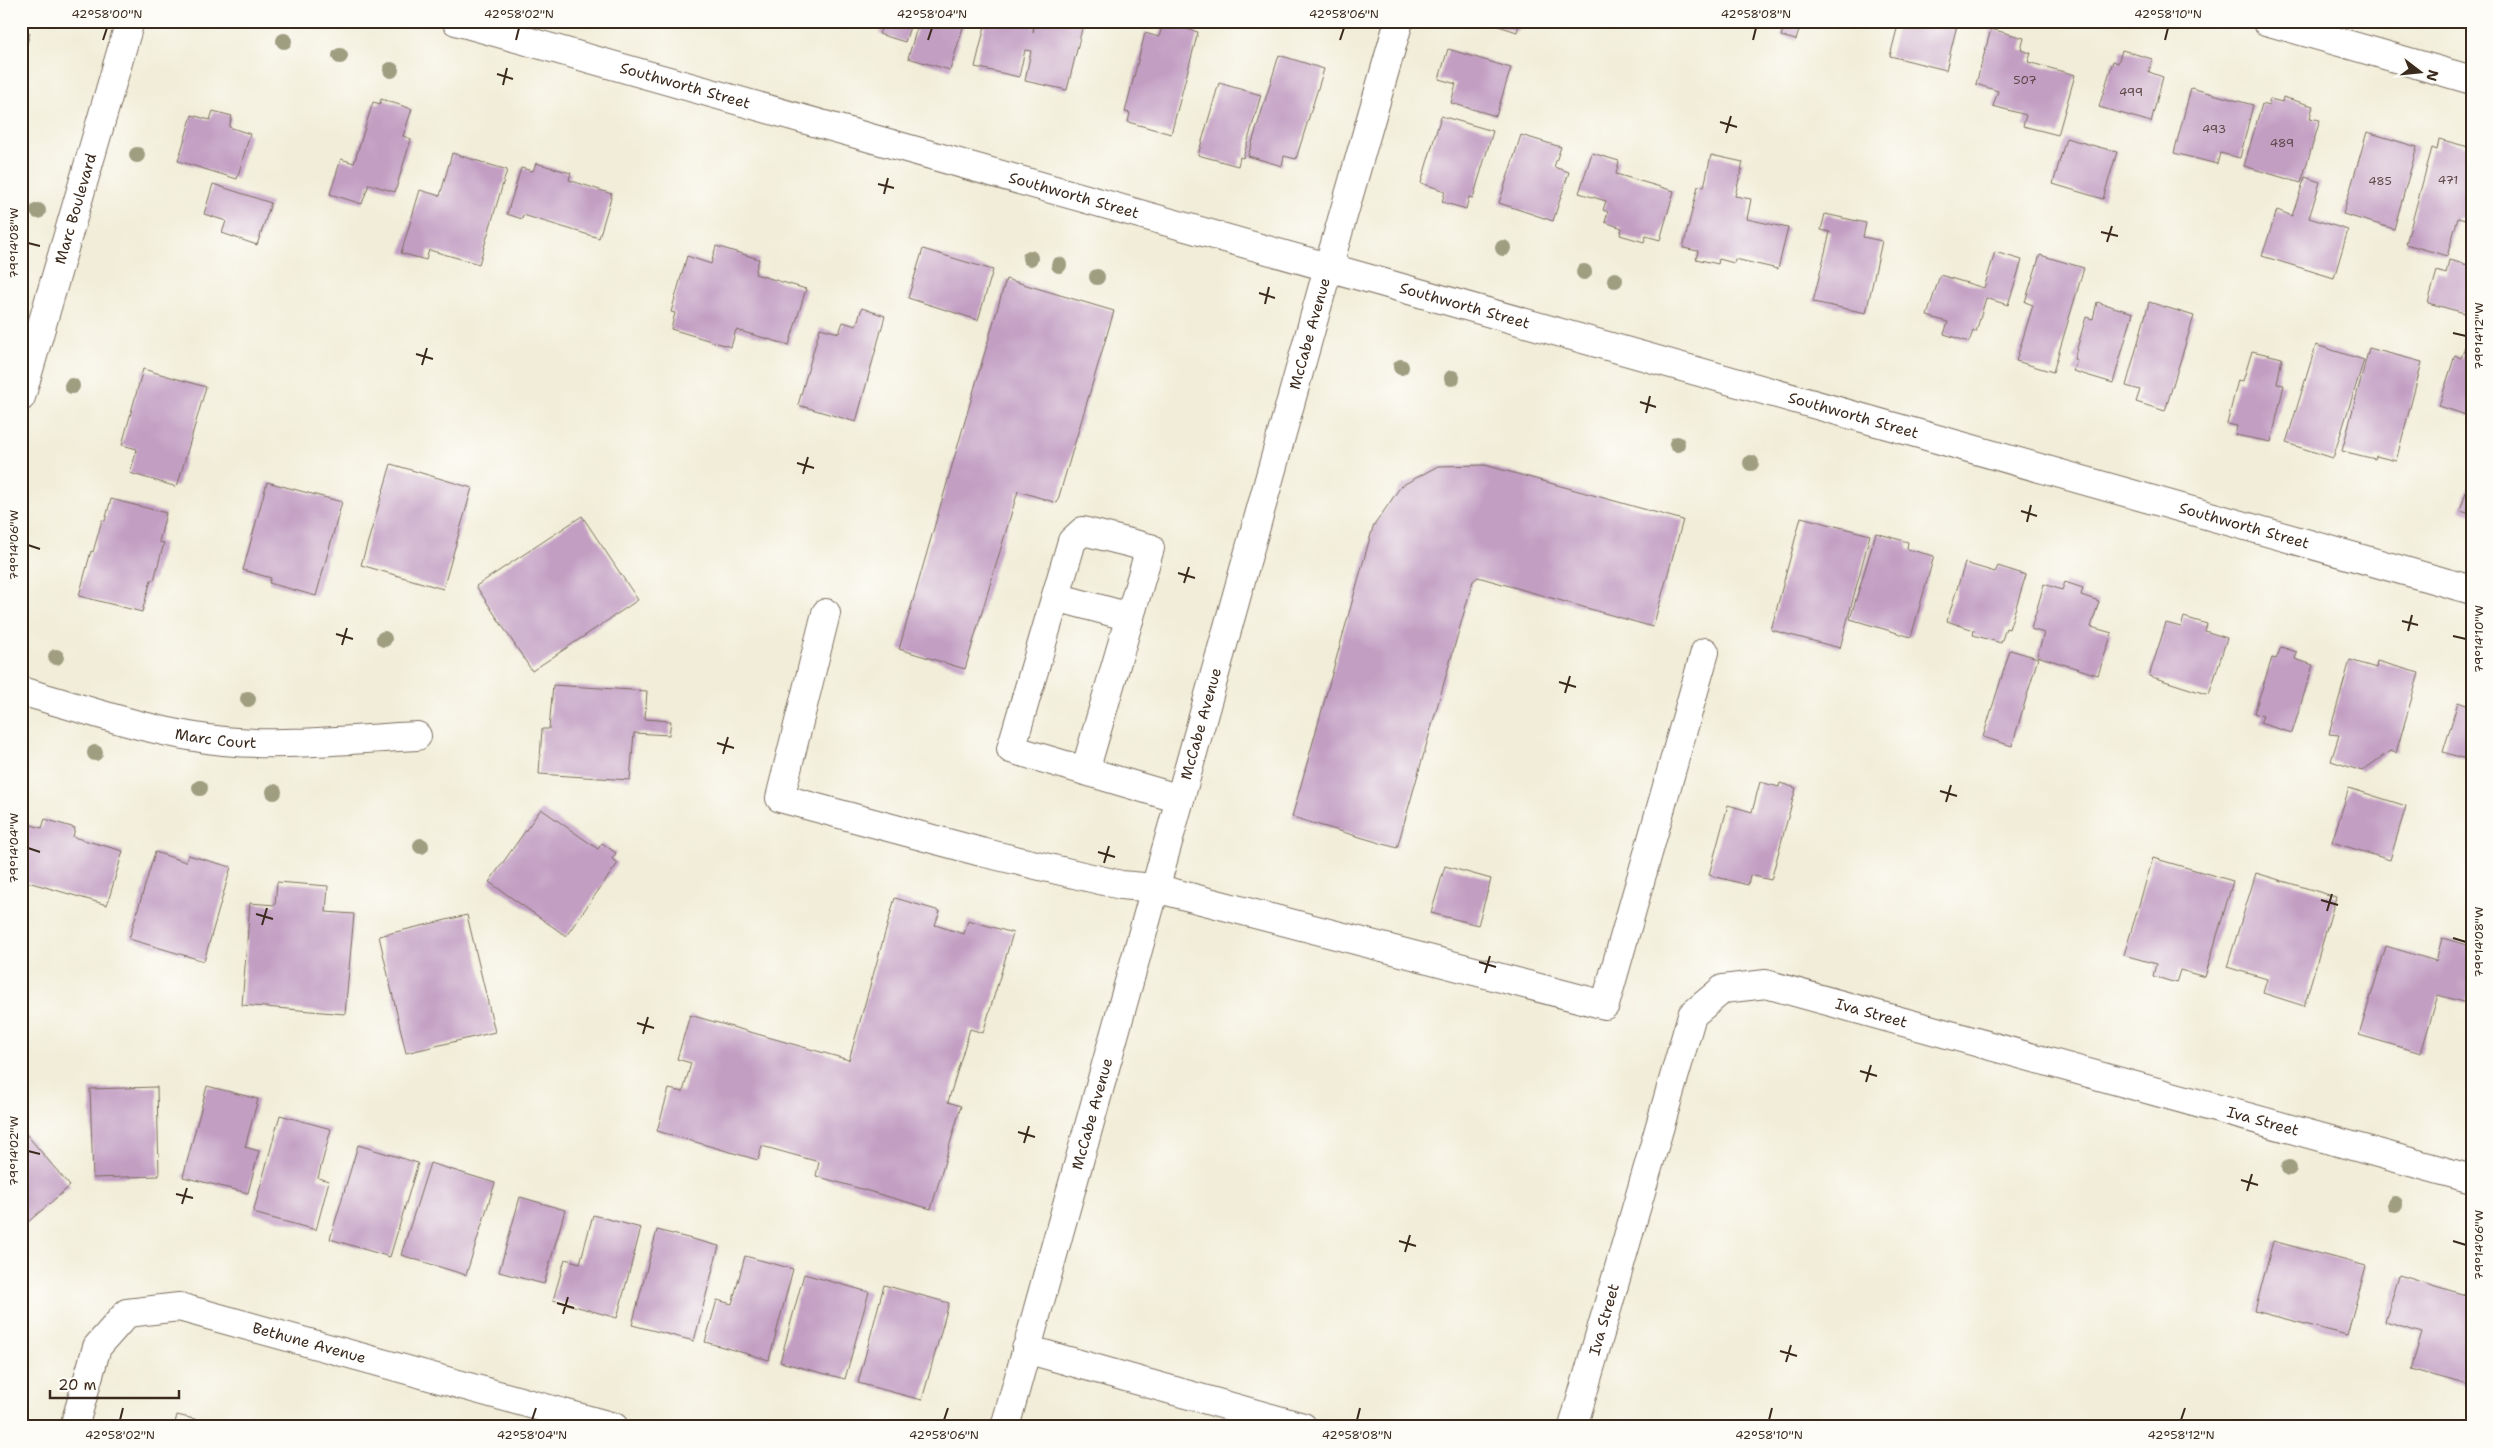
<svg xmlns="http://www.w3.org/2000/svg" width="2493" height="1448" viewBox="0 0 2493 1448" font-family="'Shantell Sans',sans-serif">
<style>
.building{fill:#c29ec3}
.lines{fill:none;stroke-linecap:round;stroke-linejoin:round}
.minor-casing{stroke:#7b6e5f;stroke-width:30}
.major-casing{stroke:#7b6e5f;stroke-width:30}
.minor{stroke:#fff;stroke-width:28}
.major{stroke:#fff;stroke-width:28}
.tree{fill:#9f9e81}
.ticks{fill:none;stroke:#3b2a1e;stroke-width:2}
.labels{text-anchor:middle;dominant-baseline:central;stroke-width:4;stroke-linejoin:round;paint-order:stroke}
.number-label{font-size:12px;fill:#5d4747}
.street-label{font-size:15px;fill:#3b2a1e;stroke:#fdfcf7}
.neatline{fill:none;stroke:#3b2a1e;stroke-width:2}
.ticks-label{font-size:12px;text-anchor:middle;fill:#3b2a1e}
</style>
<rect width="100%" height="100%" fill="#fdfcf7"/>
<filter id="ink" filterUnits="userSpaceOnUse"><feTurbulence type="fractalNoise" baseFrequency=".02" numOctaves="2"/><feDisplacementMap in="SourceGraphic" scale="10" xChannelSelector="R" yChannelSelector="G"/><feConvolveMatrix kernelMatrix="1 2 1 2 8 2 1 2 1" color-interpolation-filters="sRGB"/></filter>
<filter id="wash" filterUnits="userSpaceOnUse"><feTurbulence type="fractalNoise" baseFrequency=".0096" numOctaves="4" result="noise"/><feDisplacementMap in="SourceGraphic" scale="20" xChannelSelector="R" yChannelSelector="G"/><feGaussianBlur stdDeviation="1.12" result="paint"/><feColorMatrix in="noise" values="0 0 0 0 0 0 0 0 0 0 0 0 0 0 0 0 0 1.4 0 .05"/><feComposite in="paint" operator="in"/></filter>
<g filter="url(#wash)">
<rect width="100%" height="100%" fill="#f1edd8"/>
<g id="blocks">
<g class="building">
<polygon points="861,21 912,21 905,42 879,34 881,29"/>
<polygon points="919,21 965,21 950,70 908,58"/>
<polygon points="981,21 1034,21 1033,33 1035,21 1084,21 1067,90 1025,81 1031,51 1025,50 1019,77 975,67 985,26 980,25"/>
<polygon points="1483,21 1520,21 1517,32"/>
<polygon points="1771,21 1802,21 1796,40 1781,36 1784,26"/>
<polygon points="1899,21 1958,21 1946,70 1890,56"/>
<polygon points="1163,23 1198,32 1171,134 1128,122 1130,113 1125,112 1145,33 1159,37"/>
<polygon points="1991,29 2024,38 2021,50 2031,53 2028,62 2075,75 2058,135 2023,126 2026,115 1993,106 1998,91 1976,84"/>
<polygon points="21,31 30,33 22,61 21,61"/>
<polygon points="1448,49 1511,68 1496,116 1451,103 1456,84 1439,79"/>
<polygon points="2122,50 2152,59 2149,72 2163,77 2151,122 2099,107 2113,61 2118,63"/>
<polygon points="1279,55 1324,69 1296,159 1284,156 1282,166 1248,156"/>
<polygon points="1219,83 1261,95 1243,158 1240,157 1238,166 1198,155"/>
<polygon points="2191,88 2253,105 2240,158 2220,153 2217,164 2174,153"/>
<polygon points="2283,97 2313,106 2310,118 2320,120 2301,183 2244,166 2262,104 2268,106 2270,99 2282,102"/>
<polygon points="381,99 412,109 403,136 411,139 395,192 369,184 362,204 330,194 341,159 354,163 373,102 380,104"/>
<polygon points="213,111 232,116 229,127 250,134 237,179 178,161 192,115 210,120"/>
<polygon points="1441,116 1493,131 1473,198 1469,197 1466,209 1442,202 1445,191 1421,183"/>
<polygon points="2367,132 2417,147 2394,229 2343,214"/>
<polygon points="1521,135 1561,147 1554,167 1569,172 1553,221 1499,203"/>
<polygon points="2066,138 2117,152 2103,199 2053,184"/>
<polygon points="2439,139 2472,148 2472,211 2469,221 2458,218 2447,256 2406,244 2432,148 2437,150"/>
<polygon points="452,153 507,170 479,264 429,250 426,260 401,253 420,190 440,196"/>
<polygon points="1592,153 1619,161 1616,174 1674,191 1660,240 1646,236 1644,242 1620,235 1622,228 1605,222 1608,212 1603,210 1606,201 1579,193"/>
<polygon points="1711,155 1743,162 1735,196 1751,199 1747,219 1788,228 1778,269 1735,259 1734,263 1719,259 1718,264 1696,259 1698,251 1683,248 1698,186 1704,187"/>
<polygon points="536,163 571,173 569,180 612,194 599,238 523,215 522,219 507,214 521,168 533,171"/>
<polygon points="2305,177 2320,182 2309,218 2348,230 2334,278 2262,256 2277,210 2292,216"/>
<polygon points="213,184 271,203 257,245 222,233 226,221 204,214"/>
<polygon points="1825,214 1866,223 1863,237 1882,241 1866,313 1813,302 1830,232 1821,230"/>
<polygon points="716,246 759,259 755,274 806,289 789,345 736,330 731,347 671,329 675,313 671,312 687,256 711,264"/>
<polygon points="923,249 993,270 978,320 908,298"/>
<polygon points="1995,252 2022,260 2008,305 1986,298 1976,332 1973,331 1969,342 1944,334 1948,322 1927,316 1940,275 1984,288"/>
<polygon points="2040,255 2084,268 2053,372 2016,361 2033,305 2025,302"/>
<polygon points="2449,260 2472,266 2472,315 2428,303 2437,271 2446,274"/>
<polygon points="1006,279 1114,311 1057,503 1018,491 965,669 899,649"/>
<polygon points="2097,302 2133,313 2113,383 2073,371 2077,360 2074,359 2086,317 2093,319"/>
<polygon points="2149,302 2194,316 2165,411 2136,402 2140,390 2126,386"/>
<polygon points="862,308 885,316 856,422 798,405 820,328 839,333 843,322 856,326"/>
<polygon points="2468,338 2472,340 2472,417 2439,406 2455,355 2461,358"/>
<polygon points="2316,345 2364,360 2333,458 2286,443"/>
<polygon points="2369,348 2422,362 2396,461 2376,456 2375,459 2342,451"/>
<polygon points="2252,351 2282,358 2277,384 2284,385 2271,442 2235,435 2237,426 2227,424 2238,380 2243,381"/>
<polygon points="143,369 206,387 177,487 130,473 137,449 122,445"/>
<polygon points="391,464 472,488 443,589 361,565"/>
<polygon points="1485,465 1683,520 1653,627 1478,577 1473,581 1397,848 1292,817 1373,527 1401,486 1438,466"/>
<polygon points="2472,474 2472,514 2460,511"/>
<polygon points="267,482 342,502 316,596 269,583 271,578 243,570"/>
<polygon points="111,499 166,513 159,542 164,543 154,580 151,580 142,612 79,596 91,551 93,552 102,520 105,521"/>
<polygon points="582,516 638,600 532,671 476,586"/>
<polygon points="1801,517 1870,535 1840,648 1771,630"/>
<polygon points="1876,533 1908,542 1907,549 1934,556 1911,637 1850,619"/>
<polygon points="1965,563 1995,572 1998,566 2026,575 2009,629 2006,628 2001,643 1973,635 1974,630 1947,621"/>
<polygon points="2065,582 2083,588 2081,595 2099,601 2091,627 2112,633 2098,675 2037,656 2044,633 2031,629 2044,584 2062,590"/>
<polygon points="2184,617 2207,624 2205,631 2227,638 2209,695 2149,676 2166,623 2181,627"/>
<polygon points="2281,647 2297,652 2295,659 2313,665 2292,733 2260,723 2263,716 2254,713 2272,658 2276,659"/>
<polygon points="2010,650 2038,658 2012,746 1983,737"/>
<polygon points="2350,660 2376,668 2377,661 2419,673 2396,753 2390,751 2362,771 2331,761 2339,735 2329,734"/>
<polygon points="553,685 647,691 645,719 671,721 669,735 634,733 630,780 539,774 542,729 549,729"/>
<polygon points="2458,702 2472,707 2472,761 2443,752"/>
<polygon points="1760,782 1779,787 1780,783 1796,788 1771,880 1750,875 1748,885 1709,875 1728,805 1752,812"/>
<polygon points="2349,788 2406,806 2390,860 2332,842"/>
<polygon points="541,809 598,849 602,843 616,853 612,859 618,863 566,936 489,882"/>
<polygon points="45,819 75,828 73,837 123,851 107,905 21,880 21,822 42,828"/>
<polygon points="155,852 186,862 188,855 231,867 204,961 129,939"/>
<polygon points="2153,858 2233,881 2205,977 2180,970 2176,983 2153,976 2156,964 2124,955"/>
<polygon points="1445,866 1491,879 1478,925 1431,913"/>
<polygon points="2256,873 2336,897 2304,1006 2263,993 2267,979 2227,967"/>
<polygon points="277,882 328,886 326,912 354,914 345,1014 242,1005 250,903 275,905"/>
<polygon points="895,898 940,911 935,925 964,934 968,920 1013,933 983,1033 970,1029 948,1102 961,1106 931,1209 816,1176 819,1162 762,1146 758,1160 657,1131 669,1089 683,1092 691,1063 677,1059 690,1015 849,1060"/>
<polygon points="467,915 495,1032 406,1053 379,936"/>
<polygon points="2442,938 2472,946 2472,983 2466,1003 2438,995 2421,1053 2359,1035 2386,946 2436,961"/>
<polygon points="207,1086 258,1099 245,1147 259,1151 248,1193 183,1177"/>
<polygon points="157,1087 159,1176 93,1178 90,1089"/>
<polygon points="280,1115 331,1129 318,1178 329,1181 316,1230 253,1213"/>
<polygon points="21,1128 70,1186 21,1228"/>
<polygon points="358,1145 418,1163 390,1257 330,1239"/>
<polygon points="430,1163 495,1183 466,1275 401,1255"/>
<polygon points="520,1197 565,1210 544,1284 499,1272"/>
<polygon points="593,1215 641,1228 617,1318 553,1300 565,1259 580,1263"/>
<polygon points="657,1230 719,1246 694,1341 632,1325"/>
<polygon points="2273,1241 2366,1266 2347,1335 2255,1311"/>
<polygon points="745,1256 793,1269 769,1360 705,1342 717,1300 732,1304"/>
<polygon points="804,1274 869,1292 845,1379 780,1362"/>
<polygon points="2399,1275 2472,1297 2472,1373 2468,1385 2411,1369 2422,1333 2385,1322"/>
<polygon points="884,1285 949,1303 922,1400 858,1383"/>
<polygon points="177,1415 224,1426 224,1427 174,1427"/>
</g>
</g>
</g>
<g filter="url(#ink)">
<use href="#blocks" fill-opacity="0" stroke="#7b6e5f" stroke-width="1"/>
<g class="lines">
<defs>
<g id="minor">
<polyline points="2266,21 2472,80"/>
<path id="s1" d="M21,397l109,-376"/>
<polyline points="1056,597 1130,617"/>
<polyline points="826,613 780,798 981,852 1121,885 1155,888 1605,1005 1705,652"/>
<path id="s2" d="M21,691c67,19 134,43 203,50 62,6 131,-2 193,-5"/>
<polyline points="1085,771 1150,548 1083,531 1072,541 1011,749 1180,799"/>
<polyline points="1026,1349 1303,1427"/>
<path id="s3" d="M74,1427l23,-80 30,-34 52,-6 435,120"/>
<path id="s4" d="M1005,1427l323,-1159 71,-247"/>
<path id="s5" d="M1573,1427l119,-412 31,-26 43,-5 706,195"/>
</g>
<g id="major">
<path id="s6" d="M456,21l2016,569"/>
</g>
</defs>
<use href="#minor" class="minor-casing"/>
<use href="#major" class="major-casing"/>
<use href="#minor" class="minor"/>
<use href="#major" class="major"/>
</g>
<g class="tree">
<circle cx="284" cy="41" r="8"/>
<circle cx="340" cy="56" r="8"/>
<circle cx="391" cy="70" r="8"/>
<circle cx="137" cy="155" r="8"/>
<circle cx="38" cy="211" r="8"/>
<circle cx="1503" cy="248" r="8"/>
<circle cx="1030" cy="258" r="8"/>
<circle cx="1059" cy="265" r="8"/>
<circle cx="1584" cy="272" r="8"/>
<circle cx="1097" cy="277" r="8"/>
<circle cx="1615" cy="280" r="8"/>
<circle cx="1401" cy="367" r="8"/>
<circle cx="1452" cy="378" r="8"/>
<circle cx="72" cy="386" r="8"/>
<circle cx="1677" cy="444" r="8"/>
<circle cx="1751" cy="463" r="8"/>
<circle cx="384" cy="639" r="8"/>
<circle cx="56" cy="657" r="8"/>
<circle cx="248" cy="699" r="8"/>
<circle cx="95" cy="753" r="8"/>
<circle cx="200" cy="788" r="8"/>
<circle cx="274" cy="792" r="8"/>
<circle cx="421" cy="846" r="8"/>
<circle cx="2289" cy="1168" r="8"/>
<circle cx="2395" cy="1204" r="8"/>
</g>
</g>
<path class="ticks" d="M103,40l4,-12M516,40l3,-12M928,40l4,-12M1340,40l4,-12M1753,40l3,-12M2165,40l3,-12M497,74l16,5M503,85l4,-17M1720,122l17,5M1726,133l5,-17M878,184l16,4M884,194l4,-16M2101,232l17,4M2107,242l5,-16M28,243l12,3M1259,293l16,5M1265,304l4,-17M2453,333l13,3M416,354l17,5M422,365l5,-17M1640,402l16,5M1646,413l4,-17M797,463l17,5M803,474l5,-17M2021,511l16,5M2027,522l4,-17M28,545l12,4M1178,573l17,5M1184,583l5,-16M2402,621l16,4M2408,631l4,-16M336,634l17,5M2453,636l13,3M342,645l5,-17M1559,682l17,5M1565,693l5,-17M717,743l17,5M723,754l5,-17M1940,791l17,5M1946,802l5,-17M28,848l12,4M1098,852l17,5M1104,863l5,-17M2321,900l17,5M2327,911l5,-17M256,914l17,5M262,925l5,-17M2453,938l13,4M1479,962l17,5M1485,973l5,-17M637,1023l17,5M643,1034l5,-17M1860,1071l17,5M1866,1082l5,-17M1018,1132l17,5M1024,1143l5,-17M28,1151l12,3M2241,1180l17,5M2247,1191l5,-17M176,1194l17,4M182,1204l5,-16M1399,1241l17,5M2453,1241l13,4M1405,1252l5,-17M557,1303l17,5M563,1314l5,-17M1780,1351l17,5M1786,1362l5,-17M120,1420l3,-12M532,1420l4,-12M944,1420l4,-12M1357,1420l3,-12M1769,1420l3,-12M2181,1420l4,-12"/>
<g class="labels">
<g class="number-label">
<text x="2025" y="80">507</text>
<text x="2131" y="92">499</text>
<text x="2214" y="129">493</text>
<text x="2282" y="143">489</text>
<text x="2448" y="180">471</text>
<text x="2380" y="181">485</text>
</g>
<g class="street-label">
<text stroke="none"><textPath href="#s6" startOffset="238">Southworth Street</textPath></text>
<text stroke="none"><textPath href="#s6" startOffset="642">Southworth Street</textPath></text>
<text stroke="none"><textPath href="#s1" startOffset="196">Marc Boulevard</textPath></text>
<text stroke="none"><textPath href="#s6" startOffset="1048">Southworth Street</textPath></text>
<text stroke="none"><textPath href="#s4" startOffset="1135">McCabe Avenue</textPath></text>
<text stroke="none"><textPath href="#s6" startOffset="1452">Southworth Street</textPath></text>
<text stroke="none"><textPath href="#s6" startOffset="1858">Southworth Street</textPath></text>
<text stroke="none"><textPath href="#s4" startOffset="730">McCabe Avenue</textPath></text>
<text stroke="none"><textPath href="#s2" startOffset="201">Marc Court</textPath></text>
<text stroke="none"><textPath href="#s5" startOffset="622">Iva Street</textPath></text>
<text stroke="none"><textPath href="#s4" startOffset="325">McCabe Avenue</textPath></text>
<text stroke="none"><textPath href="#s5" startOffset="1028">Iva Street</textPath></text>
<text stroke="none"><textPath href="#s5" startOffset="112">Iva Street</textPath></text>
<text stroke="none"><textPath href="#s3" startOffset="316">Bethune Avenue</textPath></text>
</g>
</g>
<rect width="2493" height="1448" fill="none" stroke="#fdfcf7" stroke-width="55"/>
<g transform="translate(2420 72) rotate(106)" stroke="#fdfcf7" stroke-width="4" paint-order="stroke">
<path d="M0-4L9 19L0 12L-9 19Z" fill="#3b2a1e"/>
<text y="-8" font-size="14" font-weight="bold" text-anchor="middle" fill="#3b2a1e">N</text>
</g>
<path d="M50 1390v8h129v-8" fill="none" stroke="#3b2a1e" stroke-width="2.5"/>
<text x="58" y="1390" font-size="15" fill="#3b2a1e" stroke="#fdfcf7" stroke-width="4" paint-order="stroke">20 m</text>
<rect x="28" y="28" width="2438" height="1392" class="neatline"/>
<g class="ticks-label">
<text x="107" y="18">42°58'00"N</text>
<text x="519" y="18">42°58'02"N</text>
<text x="932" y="18">42°58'04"N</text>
<text x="1344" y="18">42°58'06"N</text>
<text x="1756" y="18">42°58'08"N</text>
<text x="2168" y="18">42°58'10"N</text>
<text transform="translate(14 243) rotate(-90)" y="4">79°14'08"W</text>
<text transform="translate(2479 336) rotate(-90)" y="4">79°14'12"W</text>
<text transform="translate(14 545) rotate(-90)" y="4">79°14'06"W</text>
<text transform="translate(2479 639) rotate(-90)" y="4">79°14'10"W</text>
<text transform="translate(14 848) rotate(-90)" y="4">79°14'04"W</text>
<text transform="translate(2479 942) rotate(-90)" y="4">79°14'08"W</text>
<text transform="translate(14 1151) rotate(-90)" y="4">79°14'02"W</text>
<text transform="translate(2479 1245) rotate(-90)" y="4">79°14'06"W</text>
<text x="120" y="1439">42°58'02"N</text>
<text x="532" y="1439">42°58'04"N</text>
<text x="944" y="1439">42°58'06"N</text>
<text x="1357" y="1439">42°58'08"N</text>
<text x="1769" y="1439">42°58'10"N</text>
<text x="2181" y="1439">42°58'12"N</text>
</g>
</svg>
